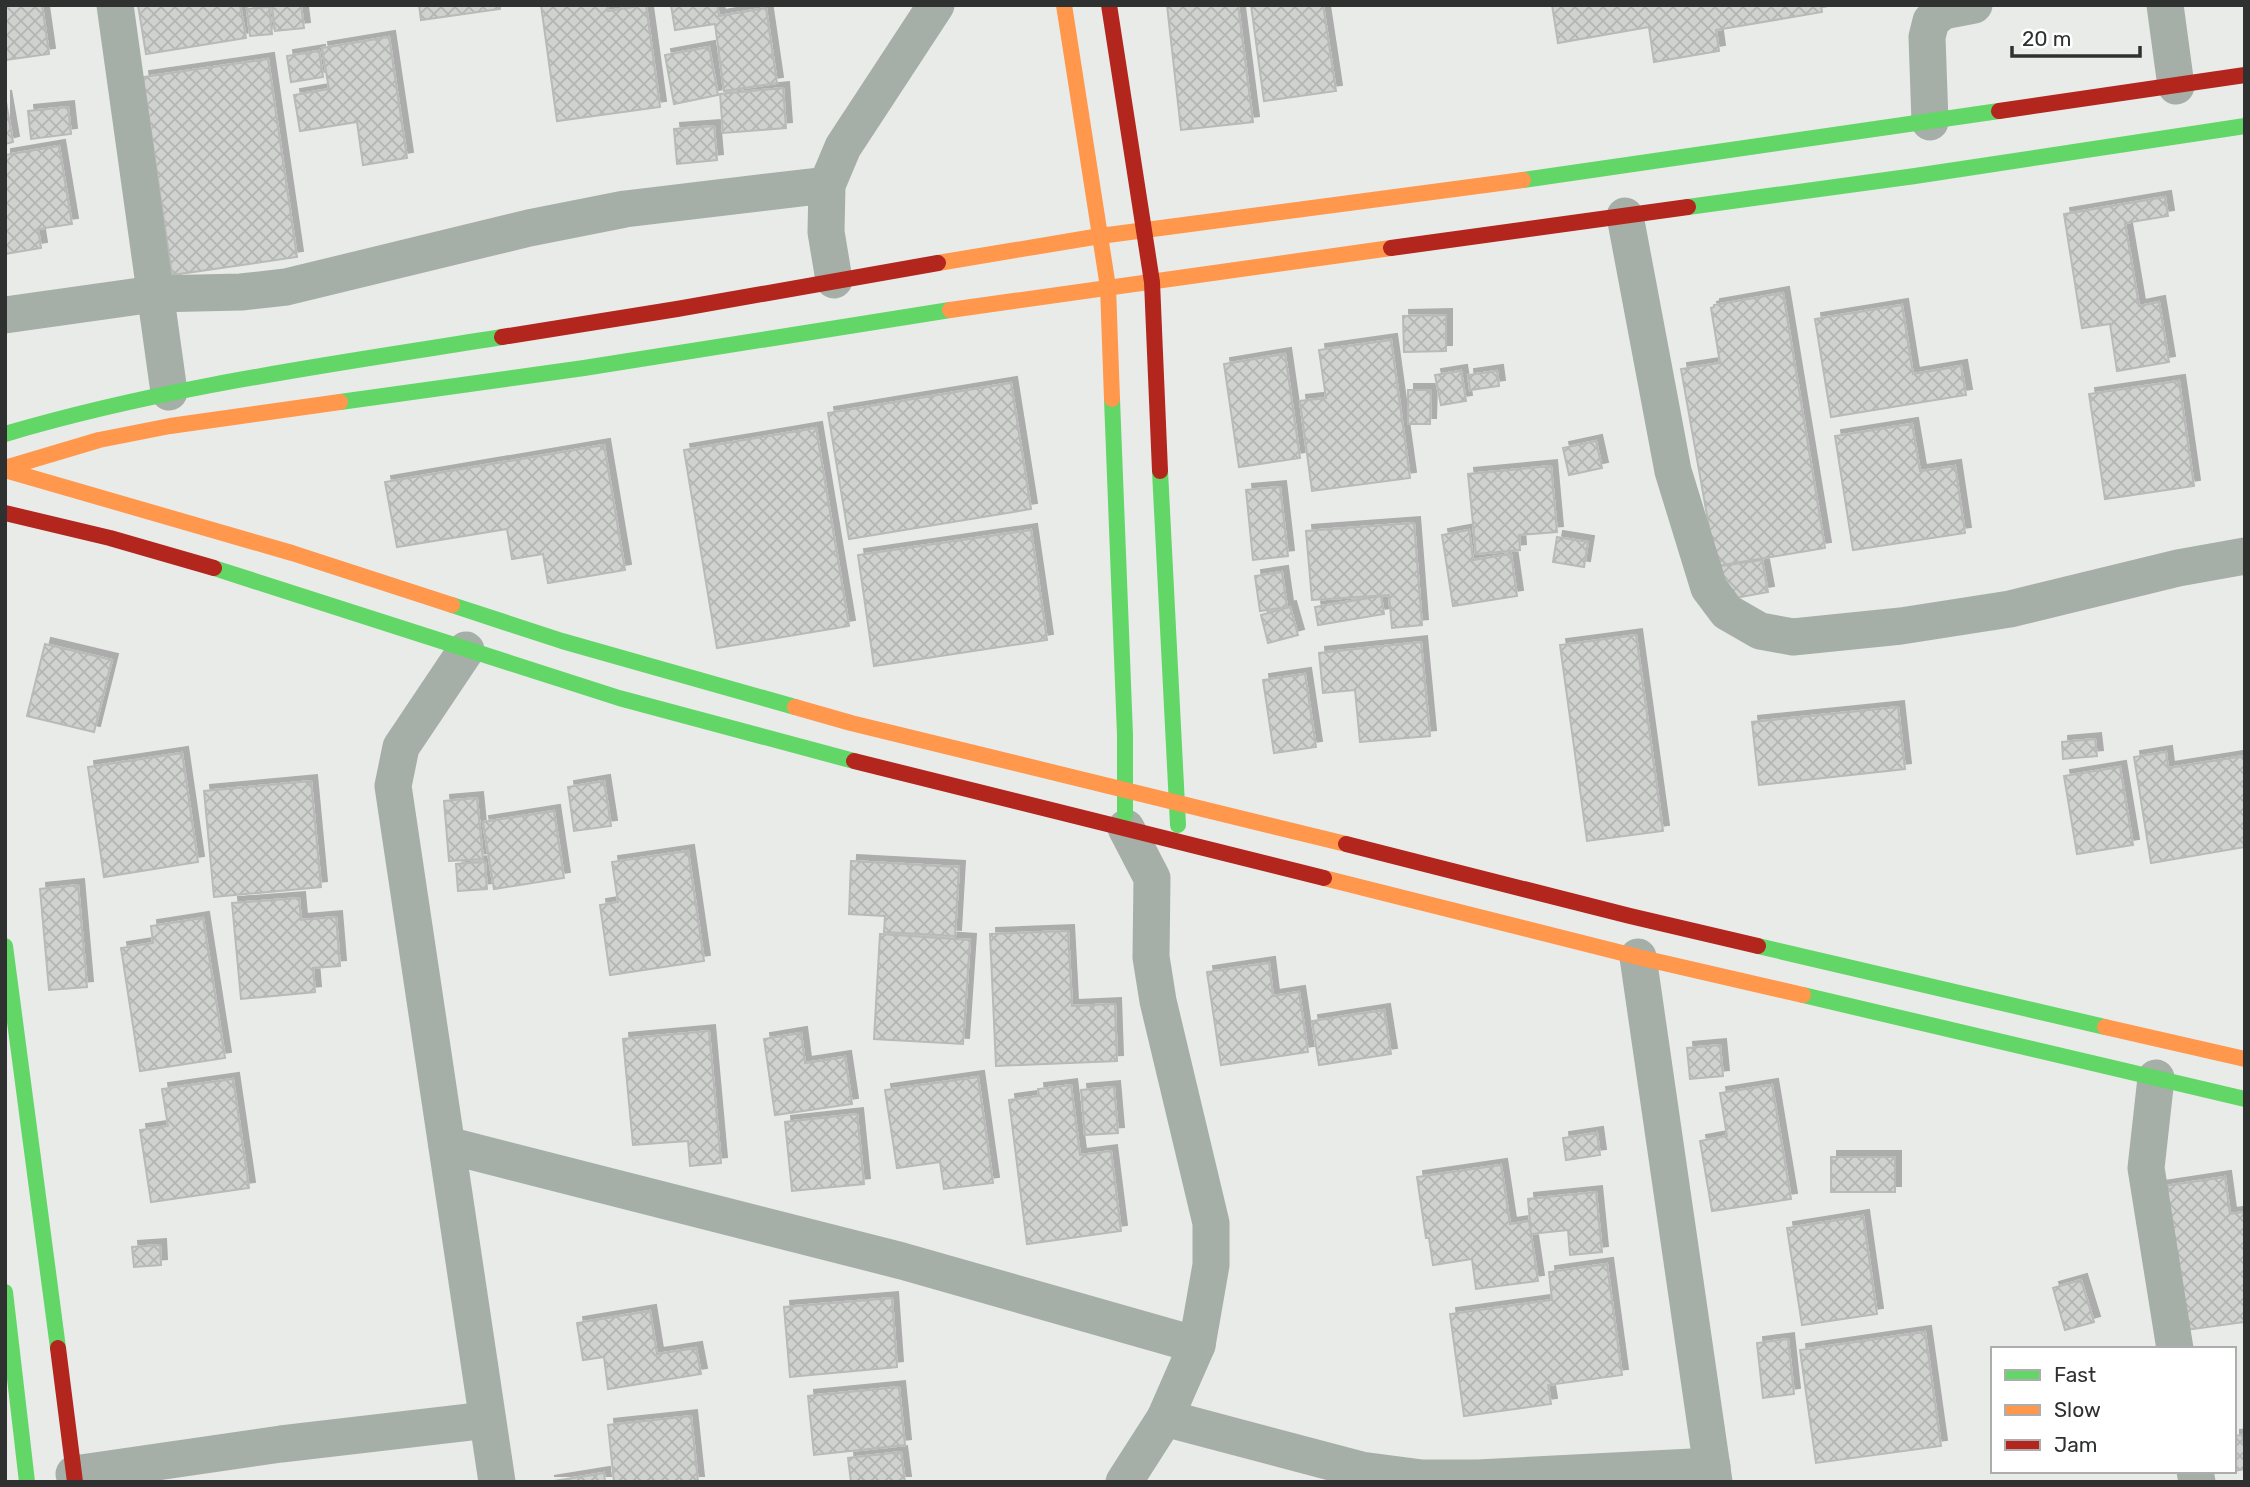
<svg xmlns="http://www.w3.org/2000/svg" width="2250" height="1487" viewBox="0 0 2250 1487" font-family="Rubik,sans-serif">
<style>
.building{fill:url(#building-cross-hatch);stroke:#b8bab8;stroke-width:2;filter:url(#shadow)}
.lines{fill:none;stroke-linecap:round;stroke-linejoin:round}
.street{stroke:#a6aea8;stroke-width:37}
.fast{stroke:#63d668;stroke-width:16}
.slow{stroke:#ff974d;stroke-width:16}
.jam{stroke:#b3261e;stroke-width:16}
</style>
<defs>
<pattern id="building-cross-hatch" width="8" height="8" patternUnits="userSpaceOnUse" patternTransform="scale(1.75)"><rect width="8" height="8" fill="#d0d2d0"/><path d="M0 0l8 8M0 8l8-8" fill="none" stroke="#b3b5b3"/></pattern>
<filter id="shadow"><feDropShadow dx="6" dy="-6" stdDeviation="0" flood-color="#0004"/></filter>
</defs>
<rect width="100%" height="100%" fill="#e9ebe9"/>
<g class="building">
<polygon points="42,5 49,54 5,60 5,6"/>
<polygon points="138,5 240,5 246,38 146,54"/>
<polygon points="301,5 304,28 275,31 272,6"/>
<polygon points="419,5 500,5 500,9 421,20"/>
<polygon points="541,5 607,5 608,11 646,5 660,107 557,121"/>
<polygon points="671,5 717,5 719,16 766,8 777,83 724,91 715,24 675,30"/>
<polygon points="1167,5 1238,5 1253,122 1181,130"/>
<polygon points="1251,5 1323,5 1336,91 1264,101"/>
<polygon points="1552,5 1821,5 1822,12 1716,30 1719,51 1654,62 1649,27 1558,43"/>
<polygon points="269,7 272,34 250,36 247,9"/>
<polygon points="389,37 407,158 363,165 357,122 300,131 294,95 329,89 322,48"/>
<polygon points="709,47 718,95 674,104 665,55"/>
<polygon points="319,51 323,77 291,82 287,56"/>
<polygon points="268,59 297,257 172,275 143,77"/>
<polygon points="783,88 786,128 723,133 720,94"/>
<polygon points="5,96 13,142 5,144"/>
<polygon points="68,107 71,134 31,139 28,111"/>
<polygon points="714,126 717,160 677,164 674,129"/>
<polygon points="59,146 72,224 38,229 41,248 5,254 5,155"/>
<polygon points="2165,197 2168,216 2125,223 2139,306 2159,302 2169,362 2117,371 2110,324 2082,328 2064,214"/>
<polygon points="1783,293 1825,548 1716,566 1681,369 1720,363 1711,308 1714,307 1714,305"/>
<polygon points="1902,305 1913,374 1961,366 1966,395 1831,417 1815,319"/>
<polygon points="1446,315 1446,351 1404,352 1403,316"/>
<polygon points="1391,340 1410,478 1312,491 1300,401 1326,398 1319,350"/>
<polygon points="1285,354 1300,458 1239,467 1224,364"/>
<polygon points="1461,371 1466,401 1441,405 1435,375"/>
<polygon points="1497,371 1499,386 1470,390 1468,375"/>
<polygon points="2179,381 2194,486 2105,499 2089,394"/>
<polygon points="1011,383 1031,509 849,539 828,413"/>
<polygon points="1408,390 1431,390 1430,424 1408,424"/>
<polygon points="1912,424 1920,471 1955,466 1965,533 1853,550 1835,436"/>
<polygon points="816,428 849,626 717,648 684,450"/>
<polygon points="1596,441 1602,468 1569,475 1563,448"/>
<polygon points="604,445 625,570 548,583 543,554 512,559 507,529 397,547 385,482"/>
<polygon points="1551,466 1557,532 1519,535 1520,550 1476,554 1468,474"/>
<polygon points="1280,487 1288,556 1253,560 1246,490"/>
<polygon points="1414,523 1422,625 1392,628 1389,595 1312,600 1306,531"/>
<polygon points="1031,530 1047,640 874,666 858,555"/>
<polygon points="1469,530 1473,560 1511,554 1517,596 1453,606 1442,535"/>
<polygon points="1557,537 1588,542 1584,567 1553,562"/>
<polygon points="1762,560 1768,592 1713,602 1708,568"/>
<polygon points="1282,572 1287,607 1260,611 1255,576"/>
<polygon points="1381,596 1384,614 1318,625 1315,607"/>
<polygon points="1290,607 1298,635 1268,643 1261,615"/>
<polygon points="1636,635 1663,831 1587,841 1560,645"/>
<polygon points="1421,642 1430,736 1360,742 1355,690 1323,693 1319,653"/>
<polygon points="45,644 112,660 94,732 27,716"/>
<polygon points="1305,674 1316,747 1274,753 1263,680"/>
<polygon points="1898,707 1905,769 1759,785 1752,722"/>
<polygon points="2095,739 2097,756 2063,759 2062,742"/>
<polygon points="2166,752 2168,768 2244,756 2245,847 2151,863 2134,757"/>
<polygon points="182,753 198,862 104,877 88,767"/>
<polygon points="2120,767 2133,845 2077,854 2064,776"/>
<polygon points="311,781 321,887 214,897 204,791"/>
<polygon points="604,781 611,826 574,831 568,787"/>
<polygon points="477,798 483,859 449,861 444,801"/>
<polygon points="554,811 564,878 494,889 483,822"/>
<polygon points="688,851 704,961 610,975 600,905 618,902 612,862"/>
<polygon points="851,861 959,867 955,936 884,932 885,916 849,914"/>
<polygon points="485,862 487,889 458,891 456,864"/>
<polygon points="78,885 87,987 49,990 40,889"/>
<polygon points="299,898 301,920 336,917 340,966 313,968 315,992 241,999 232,903"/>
<polygon points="203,918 225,1058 140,1071 121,948 153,943 151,926"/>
<polygon points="1068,931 1072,1006 1115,1004 1117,1061 996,1066 990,934"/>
<polygon points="880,934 970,940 963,1044 874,1039"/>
<polygon points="1269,963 1273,996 1299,992 1308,1052 1221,1065 1207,972"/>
<polygon points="1384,1010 1391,1054 1319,1065 1312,1021"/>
<polygon points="709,1031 721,1163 690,1166 688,1141 633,1145 623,1039"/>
<polygon points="801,1033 805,1063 845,1057 852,1104 775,1115 764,1039"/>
<polygon points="1720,1045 1723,1076 1690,1079 1687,1048"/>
<polygon points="978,1077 993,1183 944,1189 940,1162 897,1168 885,1090"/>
<polygon points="233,1079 249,1188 151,1202 140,1130 168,1126 162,1089"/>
<polygon points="1071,1085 1080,1155 1111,1151 1121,1231 1027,1244 1009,1100 1039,1096 1038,1089"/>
<polygon points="1772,1085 1791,1199 1712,1211 1700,1141 1727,1136 1720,1093"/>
<polygon points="1114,1087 1118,1133 1085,1135 1081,1090"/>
<polygon points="857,1114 864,1184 792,1191 785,1122"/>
<polygon points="1597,1133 1600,1155 1566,1160 1563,1138"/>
<rect x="1831" y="1157" width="64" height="35"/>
<polygon points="1501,1165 1510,1224 1529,1221 1538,1281 1476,1289 1472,1259 1433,1265 1429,1238 1426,1238 1417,1177"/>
<polygon points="2225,1177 2230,1214 2245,1212 2245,1322 2179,1331 2158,1187"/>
<polygon points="1596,1192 1602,1252 1570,1255 1568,1230 1531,1234 1528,1199"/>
<polygon points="1863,1216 1877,1314 1802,1325 1787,1228"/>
<polygon points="160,1245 161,1265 134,1267 132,1247"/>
<polygon points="1607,1264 1622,1375 1548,1385 1551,1404 1464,1416 1450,1314 1552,1300 1549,1272"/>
<polygon points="2081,1280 2094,1322 2065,1330 2053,1288"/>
<polygon points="892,1298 897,1367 790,1377 784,1307"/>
<polygon points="650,1311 657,1354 696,1348 701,1374 608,1389 604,1357 583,1360 577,1323"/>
<polygon points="1925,1332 1941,1446 1816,1463 1800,1350"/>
<polygon points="1788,1339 1794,1394 1763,1398 1757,1343"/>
<polygon points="899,1387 905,1445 814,1455 808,1396"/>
<polygon points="691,1416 698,1482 614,1482 608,1425"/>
<polygon points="2242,1435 2245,1451 2245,1469 2234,1471 2234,1436"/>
<polygon points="901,1452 905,1482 851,1482 848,1458"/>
<polygon points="604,1473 605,1482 548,1482"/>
</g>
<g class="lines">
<g class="street">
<polyline points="115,5 169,392"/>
<polyline points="2165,5 2176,86"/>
<polyline points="1930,122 1927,37 1931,21 1943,11 1974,5"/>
<polyline points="1625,216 1673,471 1709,588 1727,612 1760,631 1793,637 1901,626 2010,609 2178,568 2245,556"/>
<polyline points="834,280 826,232 827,185 843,147 936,5"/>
<polyline points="5,315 154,294 241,292 286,287 529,228 625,209 827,185"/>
<polyline points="466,650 401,747 393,786 497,1482"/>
<polyline points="1638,957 1714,1482"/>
<polyline points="2156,1078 2146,1168 2175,1349"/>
<polyline points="447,1145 902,1261 1197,1345"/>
<polyline points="1165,1418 1361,1470 1422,1478 1478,1478 1712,1466"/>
<polyline points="2195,1471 2197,1482"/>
<polyline points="74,1474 281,1444 487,1420"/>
<polyline points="1124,1482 1165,1418 1197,1345 1211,1265 1211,1223 1158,1001 1151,957 1152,878 1126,828"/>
</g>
<g class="fast">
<polyline points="1523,180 1999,111"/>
<polyline points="1688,207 1915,176 2245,126"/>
<polyline points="1112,399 1125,735 1125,815"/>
<polyline points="340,402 584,368 950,310"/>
<path d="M5,434c162,-48 330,-70 497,-97"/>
<polyline points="1160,471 1178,825"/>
<polyline points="214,568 619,698 854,761"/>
<polyline points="452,605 562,641 795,707"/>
<polyline points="5,946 58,1348"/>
<polyline points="1758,946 2105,1027"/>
<polyline points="1803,995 2245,1099"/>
<polyline points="5,1292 27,1482"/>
</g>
<g class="slow">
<polyline points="1064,5 1108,287 1112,399"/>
<polyline points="938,263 1100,236 1523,180"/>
<polyline points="950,310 1391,248"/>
<polyline points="5,468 99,440 170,426 340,402"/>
<polyline points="5,470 292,553 452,605"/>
<polyline points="795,707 851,723 1346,844"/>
<polyline points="1324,878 1638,957 1803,995"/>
<polyline points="2105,1027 2245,1059"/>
</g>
<g class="jam">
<polyline points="1109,5 1152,282 1160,471"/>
<polyline points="1999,111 2245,75"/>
<polyline points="1391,248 1688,207"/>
<polyline points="502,337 677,309 938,263"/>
<polyline points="5,513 110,538 214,568"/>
<polyline points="854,761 1324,878"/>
<polyline points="1346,844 1630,916 1758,946"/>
<polyline points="58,1348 75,1482"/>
</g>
</g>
<rect width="2250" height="1487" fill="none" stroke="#2f3130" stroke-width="14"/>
<rect x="1991" y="1347" width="245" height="126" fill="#ffffff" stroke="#acadac" stroke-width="2"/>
<rect x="2005" y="1370" width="35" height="10" fill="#63d668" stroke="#acadac" stroke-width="2"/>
<text x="2054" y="1382" font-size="21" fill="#2f3130">Fast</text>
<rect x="2005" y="1405" width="35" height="10" fill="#ff974d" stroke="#acadac" stroke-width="2"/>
<text x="2054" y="1417" font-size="21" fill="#2f3130">Slow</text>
<rect x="2005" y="1440" width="35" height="10" fill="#b3261e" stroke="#acadac" stroke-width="2"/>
<text x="2054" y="1452" font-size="21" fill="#2f3130">Jam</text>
<path d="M2012 46v10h128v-10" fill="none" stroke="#2f3130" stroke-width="3.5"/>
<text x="2022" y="46" font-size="21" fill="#2f3130" stroke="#ffffff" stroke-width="5" paint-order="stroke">20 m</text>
</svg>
